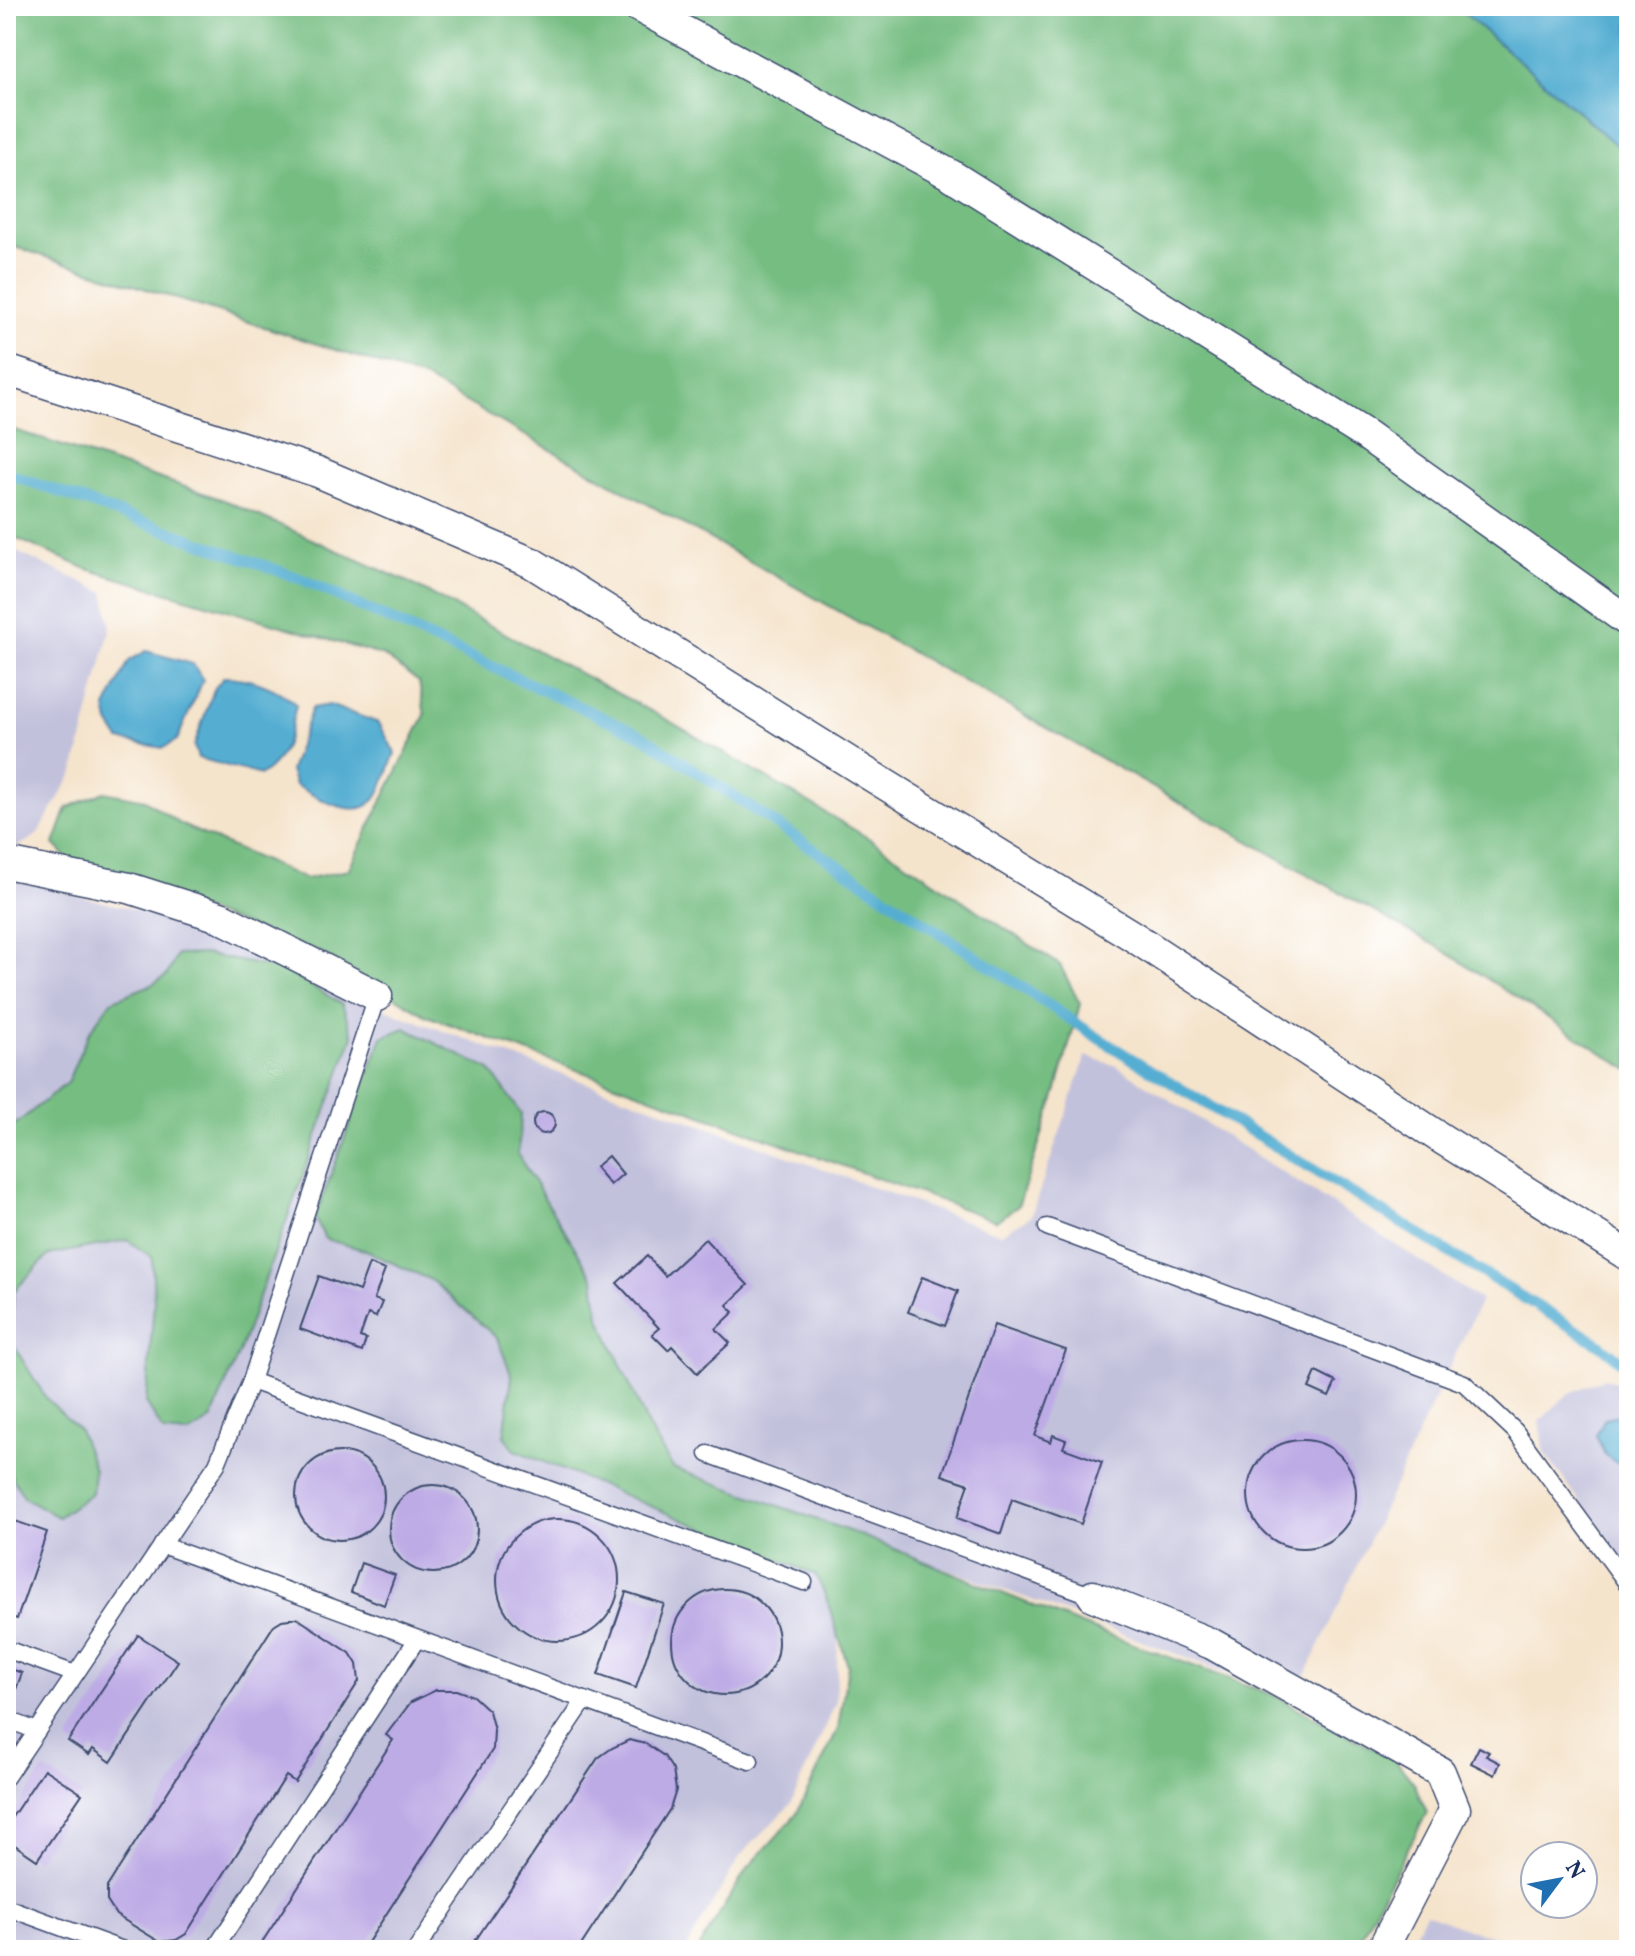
<svg xmlns="http://www.w3.org/2000/svg" width="1635" height="1956" viewBox="0 0 1635 1956" font-family="Vollkorn,serif">
<style>
.industrial{fill:#c2c1dc}
.forest{fill:#76bd82;stroke:#487670;stroke-width:2}
.water{fill:#55aed2;stroke:#386e98;stroke-width:2}
.lines{fill:none;stroke-linecap:round;stroke-linejoin:round}
.stream{stroke:#55aed2;stroke-width:11}
.building{fill:#bdabe5}
.service-casing{stroke:#3c4a6e;stroke-width:19}
.minor-casing{stroke:#3c4a6e;stroke-width:33}
.service{stroke:#fff;stroke-width:16}
.minor{stroke:#fff;stroke-width:30}
</style>
<rect width="100%" height="100%" fill="#fff"/>
<filter id="ink" filterUnits="userSpaceOnUse"><feTurbulence type="fractalNoise" baseFrequency=".0125" numOctaves="2"/><feDisplacementMap in="SourceGraphic" scale="16" xChannelSelector="R" yChannelSelector="G"/><feConvolveMatrix kernelMatrix="1 2 1 2 8 2 1 2 1" color-interpolation-filters="sRGB"/></filter>
<filter id="wash" filterUnits="userSpaceOnUse"><feTurbulence type="fractalNoise" baseFrequency=".006" numOctaves="4" result="noise"/><feDisplacementMap in="SourceGraphic" scale="32" xChannelSelector="R" yChannelSelector="G"/><feGaussianBlur stdDeviation="1.8" result="paint"/><feColorMatrix in="noise" values="0 0 0 0 0 0 0 0 0 0 0 0 0 0 0 0 0 1.4 0 .05"/><feComposite in="paint" operator="in"/></filter>
<g filter="url(#wash)">
<rect width="100%" height="100%" fill="#f5e4cc"/>
<g class="industrial">
<polygon points="6,547 104,592 111,626 74,772 37,835 11,851 6,850"/>
<polygon points="6,878 209,928 402,1016 1001,1234 1031,1216 1086,1056 1117,1066 1481,1300 1306,1675 1243,1679 943,1567 871,1585 839,1607 836,1702 791,1804 741,1855 685,1950 6,1950"/>
<polygon points="1605,1378 1629,1387 1629,1567 1544,1453 1539,1422 1569,1393"/>
<polygon points="1426,1913 1480,1934 1581,1950 1406,1950"/>
</g>
<g class="forest">
<polygon points="6,6 1456,6 1629,156 1629,1070 1441,949 423,378 6,244"/>
<polygon points="6,427 224,500 408,582 668,720 870,839 1060,965 1080,1004 1056,1093 1018,1206 996,1221 427,1016 321,953 71,862 54,844 67,808 104,792 145,800 182,825 305,879 348,870 425,715 419,682 384,656 87,569 6,534"/>
<polygon points="205,954 283,970 342,1004 353,1036 238,1355 211,1420 188,1434 164,1432 146,1403 154,1303 152,1257 127,1240 49,1255 14,1291 9,1338 46,1398 79,1430 94,1470 92,1493 58,1517 24,1497 6,1467 6,1132 67,1083 88,1034 111,1001 151,985 167,975 177,955"/>
<polygon points="405,1028 490,1070 521,1113 518,1155 594,1279 599,1316 648,1426 673,1468 860,1535 1081,1625 1271,1694 1396,1761 1415,1785 1427,1813 1353,1950 697,1950 747,1869 796,1815 838,1729 848,1666 826,1597 816,1575 515,1450 504,1436 512,1376 497,1338 431,1280 364,1250 325,1239 315,1218 382,1037"/>
</g>
<g class="water">
<polygon points="1456,6 1629,6 1629,156"/>
<polygon points="146,651 193,664 203,680 177,740 163,748 120,740 109,723 106,708 129,661"/>
<path d="M224,677c24,0 54,10 72,28 -6,28 -10,54 -35,70l-63,-17 -4,-12 20,-57z"/>
<path d="M329,705l50,18 16,30c-6,14 -11,35 -20,46 -19,24 -61,-3 -80,-14l-5,-14 22,-63z"/>
<polygon points="1629,1413 1629,1471 1605,1455 1596,1435 1605,1418"/>
</g>
<g class="lines">
<polyline class="stream" points="6,473 299,578 643,736 1103,1041 1599,1344 1629,1368"/>
</g>
<g id="blocks">
<g class="building">
<circle cx="544" cy="1123" r="11"/>
<polygon points="608,1156 623,1174 610,1185 595,1167"/>
<polygon points="705,1239 748,1285 727,1305 734,1312 716,1329 730,1343 697,1373 672,1346 668,1350 652,1334 659,1328 617,1283 647,1256 665,1276"/>
<polygon points="369,1264 385,1270 374,1299 382,1302 376,1317 368,1314 360,1337 366,1339 362,1352 300,1329 319,1276 359,1291"/>
<polygon points="922,1277 958,1291 945,1326 908,1312"/>
<polygon points="994,1325 1066,1350 1035,1436 1051,1442 1053,1435 1066,1440 1063,1448 1102,1462 1081,1524 1012,1499 1001,1534 957,1518 969,1484 942,1475"/>
<polygon points="1316,1372 1336,1382 1329,1397 1309,1388"/>
<circle cx="1302" cy="1494" r="54"/>
<circle cx="340" cy="1496" r="44"/>
<circle cx="433" cy="1529" r="44"/>
<polygon points="6,1518 47,1532 17,1619 6,1615"/>
<circle cx="558" cy="1580" r="61"/>
<polygon points="361,1563 395,1575 384,1605 351,1592"/>
<circle cx="725" cy="1642" r="53"/>
<polygon points="626,1592 664,1604 636,1688 598,1675"/>
<polygon points="297,1618 350,1653 357,1664 359,1681 295,1782 286,1776 186,1934 176,1940 160,1942 116,1915 107,1901 107,1887 274,1625 282,1620"/>
<polygon points="138,1635 178,1661 111,1762 93,1749 89,1755 68,1741"/>
<polygon points="6,1667 22,1673 12,1700 6,1698"/>
<polygon points="436,1690 456,1690 473,1696 489,1711 494,1730 493,1749 363,1950 257,1950 393,1740 386,1735 411,1702"/>
<polygon points="629,1740 646,1744 664,1756 673,1770 676,1790 670,1809 578,1950 469,1950 598,1758 612,1748"/>
<polygon points="1479,1747 1489,1752 1486,1756 1500,1763 1495,1775 1471,1763"/>
<polygon points="44,1769 82,1794 37,1860 6,1839 6,1826"/>
</g>
</g>
</g>
<g filter="url(#ink)">
<use href="#blocks" fill-opacity="0" stroke="#3c4a6e" stroke-width="2"/>
<g class="lines">
<defs>
<g id="service">
<polyline points="1047,1227 1464,1383 1515,1431 1629,1586"/>
<polyline points="251,1381 804,1582"/>
<polyline points="708,1454 1093,1596"/>
<polyline points="162,1545 750,1761"/>
<polyline points="6,1649 75,1674"/>
<polyline points="6,1719 37,1731"/>
<polyline points="6,1777 217,1464 251,1381 377,996"/>
<polyline points="6,1907 123,1950"/>
<polyline points="214,1950 417,1639"/>
<polyline points="416,1950 585,1700"/>
</g>
<g id="minor">
<polyline points="637,6 951,175 1366,435 1629,622"/>
<polyline points="6,370 318,472 532,563 865,772 1131,935 1442,1139 1629,1256"/>
<polyline points="6,863 129,888 220,917 377,996"/>
<polyline points="1093,1596 1212,1644 1440,1772 1455,1809 1382,1950"/>
</g>
</defs>
<use href="#service" class="service-casing"/>
<use href="#minor" class="minor-casing"/>
<use href="#service" class="service"/>
<use href="#minor" class="minor"/>
</g>
</g>
<rect width="1635" height="1956" fill="none" stroke="#fff" stroke-width="32"/>
<g transform="translate(1559 1880) rotate(58)"><circle r="38" fill="#ffffff" stroke="#a4acbf" stroke-width="2"/>
<path d="M0-6L14 30L0 20L-14 30Z" fill="#1f6fb2"/>
<text y="-12" font-size="22" font-weight="bold" text-anchor="middle" fill="#1b2f5e">N</text>
</g>
</svg>
